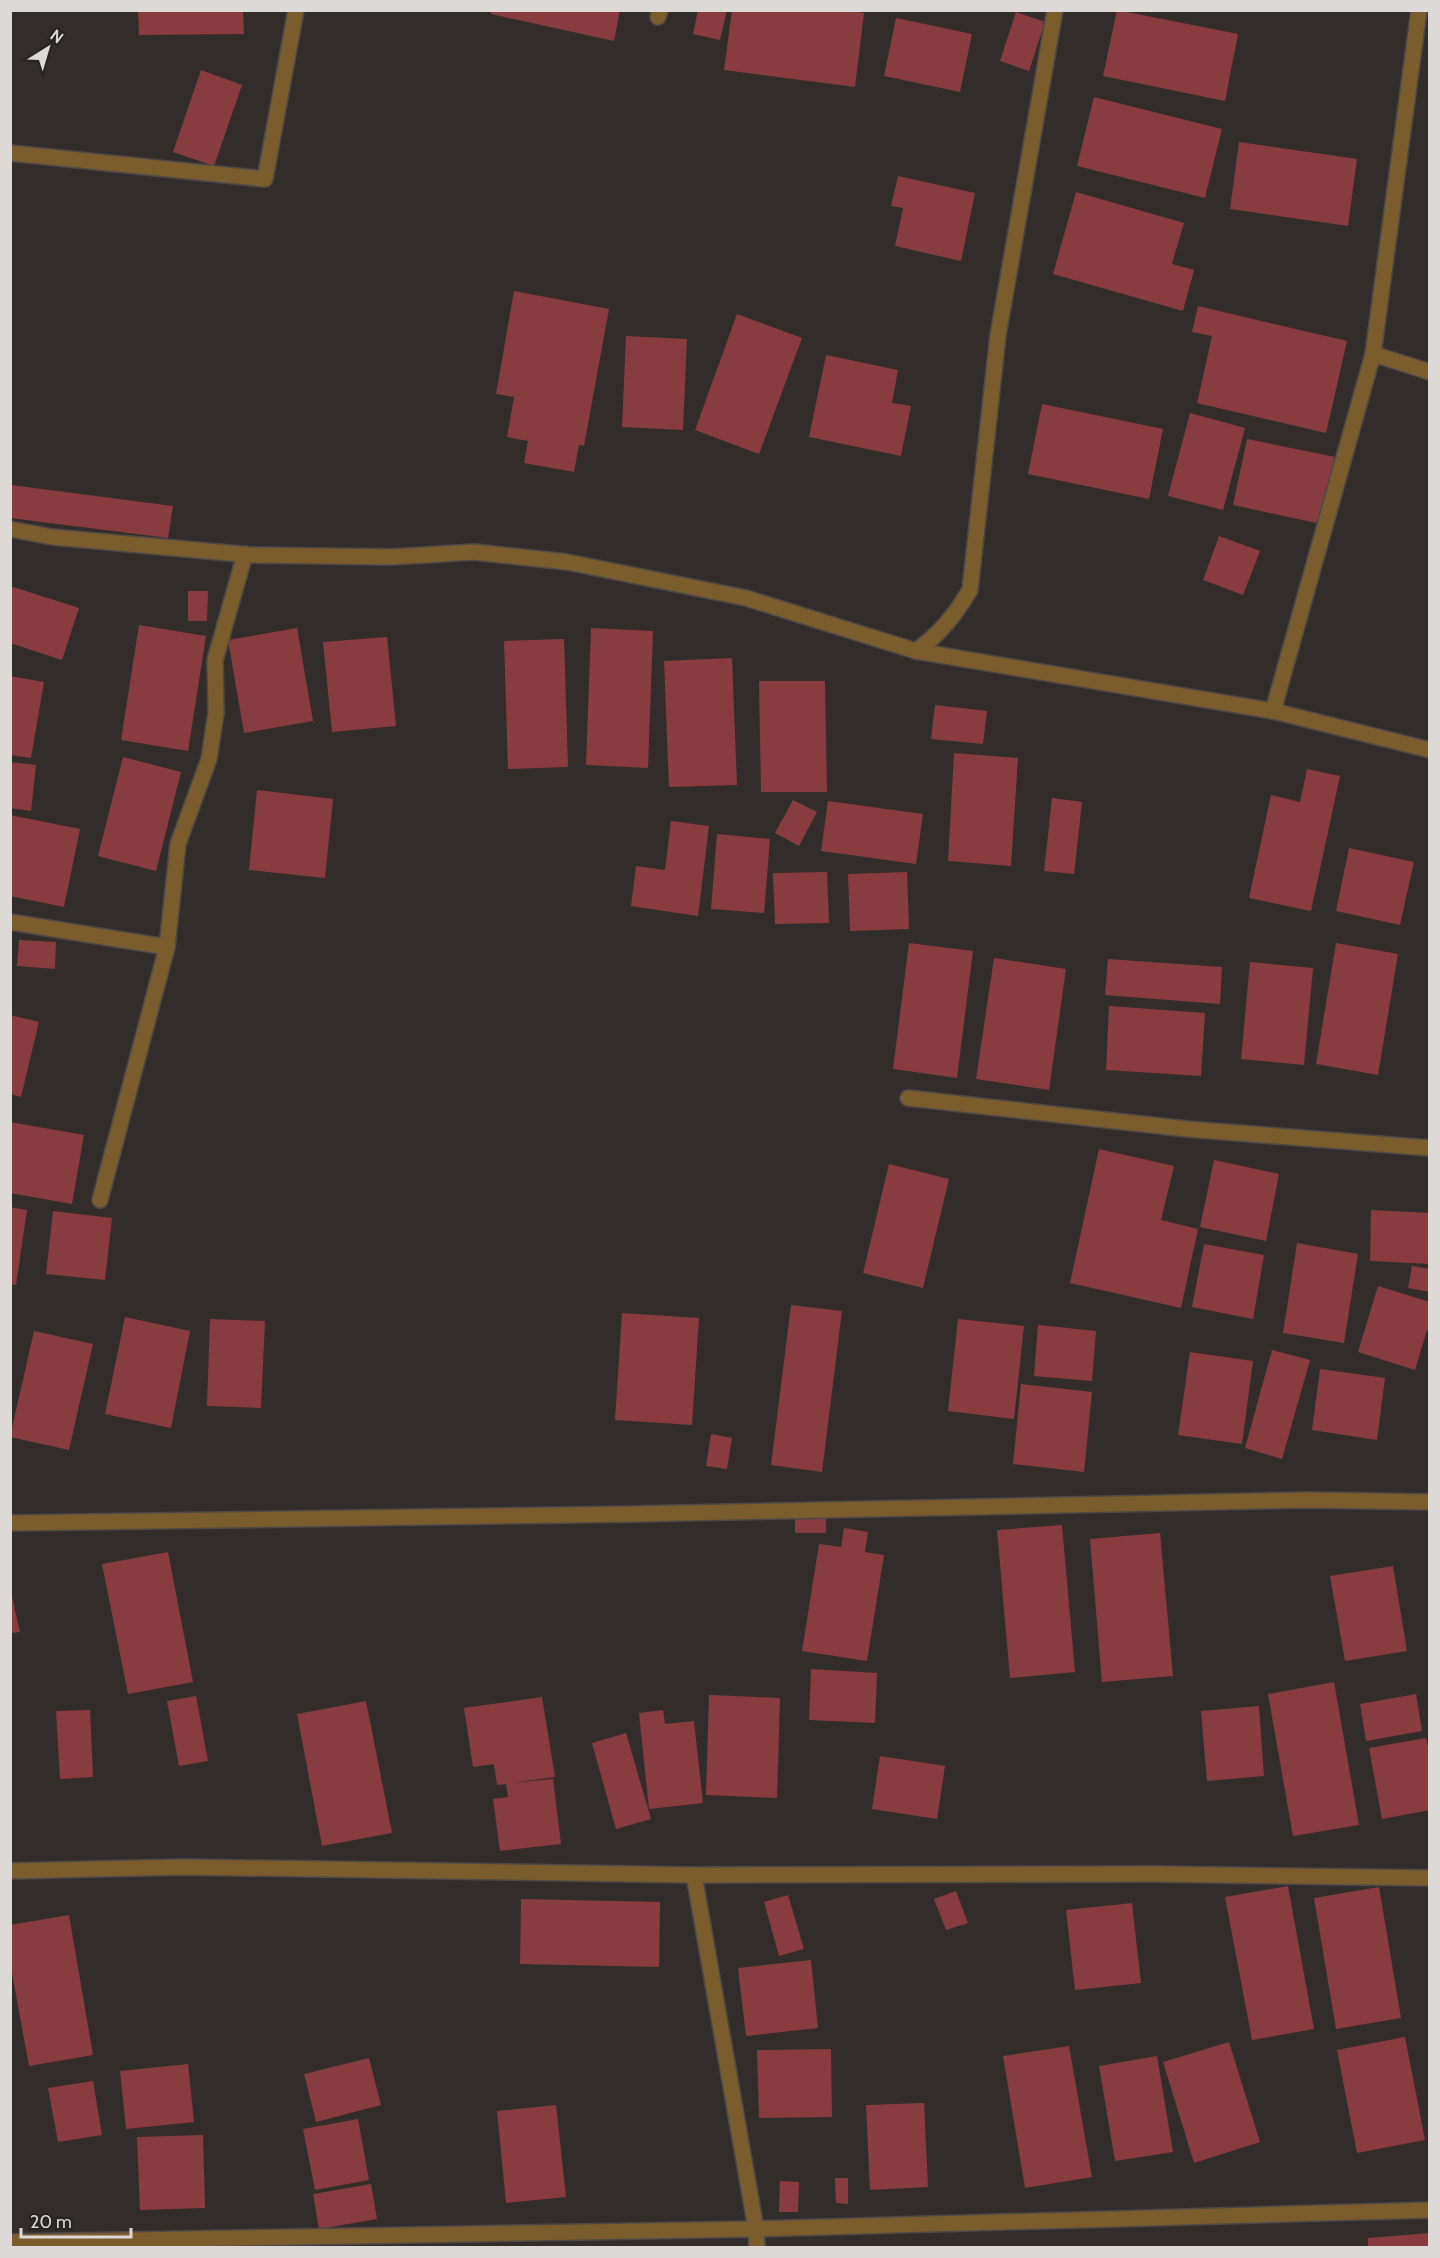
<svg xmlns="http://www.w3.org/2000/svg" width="1440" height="2258" viewBox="0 0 1440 2258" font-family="Cabin,sans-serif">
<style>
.building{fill:#893c40}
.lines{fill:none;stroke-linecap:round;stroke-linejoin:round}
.minor-casing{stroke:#4d4947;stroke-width:18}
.minor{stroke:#7a5c2d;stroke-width:15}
</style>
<rect width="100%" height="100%" fill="#322d2b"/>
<g class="building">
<polygon points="138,10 243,10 244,34 139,35"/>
<polygon points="491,10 620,10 614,41 491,14"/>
<polygon points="698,10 727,10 720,40 693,34"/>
<polygon points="732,10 844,10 864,13 855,87 724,70"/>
<polygon points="1117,10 1238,34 1225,101 1103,76"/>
<polygon points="1016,12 1045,22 1029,71 1000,61"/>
<polygon points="896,18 972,34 960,92 884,76"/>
<polygon points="201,70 242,85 214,166 173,152"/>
<polygon points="1094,97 1222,129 1205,198 1077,166"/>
<polygon points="1239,142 1357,159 1348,226 1230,209"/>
<polygon points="898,176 975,193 961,261 895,246 903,208 891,206"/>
<polygon points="1076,192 1184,223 1172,264 1194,270 1183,311 1053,274"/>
<polygon points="514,291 609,309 584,446 579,445 574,472 524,463 528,441 507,437 514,397 496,394"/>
<polygon points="1198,306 1347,341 1326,433 1197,403 1212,336 1192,332"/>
<polygon points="737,314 802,338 759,454 695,430"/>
<polygon points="626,336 687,339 683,430 622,427"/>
<polygon points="826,355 898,370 892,403 911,406 901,456 809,437"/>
<polygon points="1042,404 1163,429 1149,499 1028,474"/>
<polygon points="1190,413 1245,428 1223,510 1168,496"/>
<polygon points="1247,439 1335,457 1321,524 1233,505"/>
<polygon points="11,485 173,506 168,538 10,518"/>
<polygon points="1219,536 1260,551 1243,595 1203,580"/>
<polygon points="10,586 79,608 62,660 10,643"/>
<polygon points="188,591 208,591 207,621 188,621"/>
<polygon points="139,625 206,636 188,751 121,740"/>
<polygon points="297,628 313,721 244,733 228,640"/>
<polygon points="591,628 653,631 648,768 586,765"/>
<polygon points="387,637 396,726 332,732 323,642"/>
<polygon points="564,639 568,767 508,769 504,641"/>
<polygon points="732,658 737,785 669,787 664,661"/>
<polygon points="10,676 44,682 31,758 10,755"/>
<polygon points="759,681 825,681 827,792 761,792"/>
<polygon points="935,705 987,711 983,744 931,739"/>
<polygon points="954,753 1018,758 1011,866 948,861"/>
<polygon points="123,757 181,772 156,871 98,856"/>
<polygon points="10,762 36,765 31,811 10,808"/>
<polygon points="1307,769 1340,776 1311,911 1249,898 1271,795 1300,802"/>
<polygon points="257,790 333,799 325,878 249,870"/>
<polygon points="1052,798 1082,802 1074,874 1044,871"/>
<polygon points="793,800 817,812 799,846 775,833"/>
<polygon points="828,801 923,814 916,864 821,851"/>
<polygon points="10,815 80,829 64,907 10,896"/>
<polygon points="671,821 709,826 698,916 631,906 636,866 665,870"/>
<polygon points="717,834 770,839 764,913 711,909"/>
<polygon points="1349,848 1414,862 1400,925 1336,911"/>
<polygon points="827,872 829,923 775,924 773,873"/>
<polygon points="907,872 909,929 850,931 848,874"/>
<polygon points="19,940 56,942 55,969 17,966"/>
<polygon points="909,943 973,951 957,1078 893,1069"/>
<polygon points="1336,943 1398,954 1378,1075 1316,1064"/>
<polygon points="994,958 1066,969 1049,1090 976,1079"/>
<polygon points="1108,959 1222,967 1220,1004 1105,995"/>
<polygon points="1250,962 1313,968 1304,1065 1241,1059"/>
<polygon points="1109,1006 1205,1013 1201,1076 1106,1070"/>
<polygon points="10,1015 39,1022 21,1097 10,1094"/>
<polygon points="10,1122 84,1135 72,1204 10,1193"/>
<polygon points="1099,1149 1174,1166 1161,1220 1198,1229 1181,1308 1070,1283"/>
<polygon points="1214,1160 1279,1174 1266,1241 1200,1227"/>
<polygon points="889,1164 949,1179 923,1288 863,1273"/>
<polygon points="10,1207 27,1210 16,1285 10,1284"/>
<polygon points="1371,1210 1430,1213 1430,1264 1370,1261"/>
<polygon points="53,1211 112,1218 105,1280 46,1274"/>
<polygon points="1297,1243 1358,1254 1344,1343 1283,1333"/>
<polygon points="1204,1244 1264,1255 1253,1319 1192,1307"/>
<polygon points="1412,1266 1430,1269 1430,1292 1408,1288"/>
<polygon points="1378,1286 1430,1302 1430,1331 1427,1330 1415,1370 1358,1352"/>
<polygon points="791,1305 842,1311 822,1472 771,1465"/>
<polygon points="622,1313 699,1318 692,1425 615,1420"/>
<polygon points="125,1317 190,1331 171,1428 105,1414"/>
<polygon points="210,1319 265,1321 261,1408 207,1406"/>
<polygon points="958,1319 1024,1326 1014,1419 948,1411"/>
<polygon points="1038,1325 1096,1331 1092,1381 1034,1376"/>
<polygon points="34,1331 93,1344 69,1450 10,1437"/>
<polygon points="1272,1350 1310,1360 1282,1459 1245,1448"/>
<polygon points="1190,1352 1253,1361 1242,1444 1178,1435"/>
<polygon points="1320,1369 1385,1378 1377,1440 1312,1430"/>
<polygon points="1021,1384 1092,1392 1084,1472 1013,1464"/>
<polygon points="711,1434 732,1438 727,1469 706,1466"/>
<polygon points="826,1511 826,1533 795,1533 795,1512"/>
<polygon points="1062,1525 1075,1672 1010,1678 997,1530"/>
<polygon points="844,1528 868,1532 865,1552 884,1555 867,1661 802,1651 819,1544 841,1547"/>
<polygon points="1160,1533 1173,1676 1102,1682 1090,1539"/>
<polygon points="168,1552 193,1682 128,1694 102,1564"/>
<polygon points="1393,1566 1407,1651 1345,1661 1330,1576"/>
<polygon points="10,1588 20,1632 10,1633"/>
<polygon points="811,1669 877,1673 875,1723 809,1720"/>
<polygon points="1334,1682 1359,1825 1293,1836 1268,1694"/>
<polygon points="1416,1694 1422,1731 1366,1741 1360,1704"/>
<polygon points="709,1695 780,1698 777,1798 706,1795"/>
<polygon points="196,1696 208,1761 179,1766 167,1701"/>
<polygon points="542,1697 555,1777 510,1783 553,1779 561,1844 500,1851 493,1799 508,1797 506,1784 497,1785 494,1764 473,1767 464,1708"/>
<polygon points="366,1701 392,1833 322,1846 297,1714"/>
<polygon points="1259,1706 1264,1776 1207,1781 1201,1711"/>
<polygon points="90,1710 93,1777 60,1779 56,1711"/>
<polygon points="663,1710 665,1724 694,1721 703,1803 649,1809 639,1713"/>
<polygon points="626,1733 651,1819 616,1829 592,1743"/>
<polygon points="1426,1738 1430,1754 1430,1810 1382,1819 1369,1748"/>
<polygon points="880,1756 945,1766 937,1819 872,1809"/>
<polygon points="1288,1886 1314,2029 1252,2040 1225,1897"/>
<polygon points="1379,1887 1401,2018 1336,2029 1314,1898"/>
<polygon points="956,1891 968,1923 946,1930 934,1899"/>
<polygon points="788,1895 804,1949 779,1956 764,1902"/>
<polygon points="521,1899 660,1902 659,1967 520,1964"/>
<polygon points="1132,1903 1141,1983 1075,1990 1066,1910"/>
<polygon points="69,1915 93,2055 29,2066 10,1962 10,1925"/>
<polygon points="811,1960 818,2028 746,2036 738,1968"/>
<polygon points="1405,2037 1425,2140 1357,2153 1337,2050"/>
<polygon points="1229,2042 1260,2142 1194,2163 1163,2062"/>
<polygon points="1069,2046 1092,2177 1025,2188 1003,2056"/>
<polygon points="831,2049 832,2117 759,2118 757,2050"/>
<polygon points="1157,2056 1173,2152 1115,2161 1099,2066"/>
<polygon points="369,2058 381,2105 316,2122 304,2074"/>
<polygon points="188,2064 194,2122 126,2129 120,2071"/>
<polygon points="93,2081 102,2135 58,2142 48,2088"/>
<polygon points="924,2103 928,2187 870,2190 866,2105"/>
<polygon points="556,2105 566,2197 506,2203 497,2111"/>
<polygon points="358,2119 369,2180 315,2190 303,2129"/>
<polygon points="203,2135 205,2208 140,2210 137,2137"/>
<polygon points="835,2178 848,2178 848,2204 836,2203"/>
<polygon points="780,2181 799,2182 798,2212 779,2212"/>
<polygon points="371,2184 377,2219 319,2229 313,2194"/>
<polygon points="1430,2233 1430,2248 1368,2248 1368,2238"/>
</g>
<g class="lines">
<defs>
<g id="minor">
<polyline points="658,17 660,10"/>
<polyline points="10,153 265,179 296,10"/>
<polyline points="1373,354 1430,372"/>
<polyline points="10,529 52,537 251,555 391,557 474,552 567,562 746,598 916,651 1273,711 1430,750"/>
<path d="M916,651c24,-17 39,-36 54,-61l28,-255 57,-325"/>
<polyline points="1273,711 1373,354 1419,10"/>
<polyline points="10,922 167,947"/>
<polyline points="908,1098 1187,1129 1430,1148"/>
<polyline points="100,1200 167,947 178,844 209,759 216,713 215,660 245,554"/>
<polyline points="10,1523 635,1514 1307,1500 1430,1502"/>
<polyline points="10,1871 184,1867 694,1875 1158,1874 1430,1878"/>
<polyline points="694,1875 756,2229 757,2248"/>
<polyline points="10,2242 756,2229 1430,2210"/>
</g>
</defs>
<use href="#minor" class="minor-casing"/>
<use href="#minor" class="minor"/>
</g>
<rect width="1440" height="2258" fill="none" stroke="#dcd9d7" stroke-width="24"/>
<g transform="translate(48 48) rotate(37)" stroke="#282421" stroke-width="4.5" paint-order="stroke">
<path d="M0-4.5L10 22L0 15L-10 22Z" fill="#dcd9d7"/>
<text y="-9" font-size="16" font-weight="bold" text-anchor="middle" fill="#dcd9d7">N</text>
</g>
<path d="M21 2228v9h110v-9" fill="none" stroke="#dcd9d7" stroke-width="3"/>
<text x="30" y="2228" font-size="18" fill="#dcd9d7" stroke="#282421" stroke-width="4.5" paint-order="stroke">20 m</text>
</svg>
